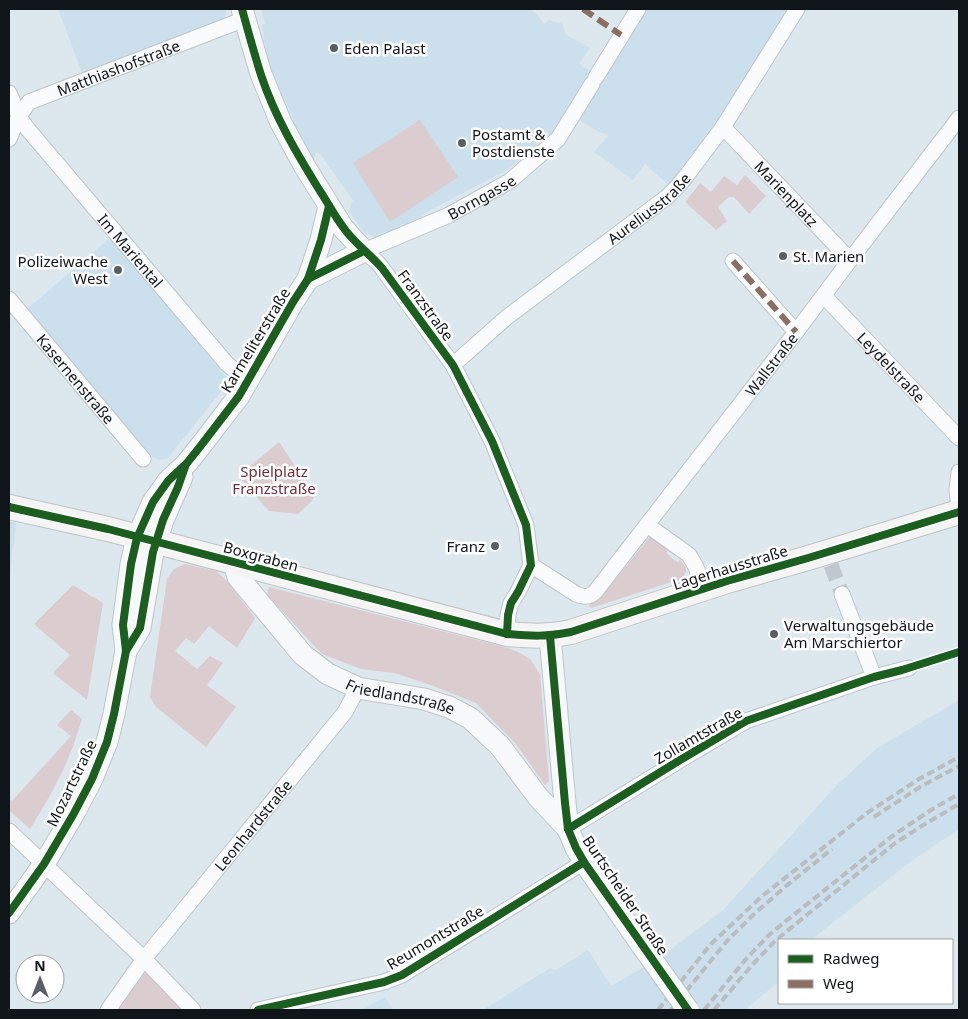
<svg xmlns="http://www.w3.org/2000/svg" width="968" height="1019" viewBox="0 0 968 1019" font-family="'Noto Sans',sans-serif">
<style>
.built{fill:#ccdfec}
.green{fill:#dbccd0}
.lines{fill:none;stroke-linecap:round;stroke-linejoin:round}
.street-tunnel{stroke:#bec8ce;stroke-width:15;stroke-dasharray:15 8;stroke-linecap:butt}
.street-casing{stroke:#bdc5ca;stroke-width:17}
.secondary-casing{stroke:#bdc5ca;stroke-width:23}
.primary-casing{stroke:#bec3c6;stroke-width:26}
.street{stroke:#fafbfc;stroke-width:15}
.secondary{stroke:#f7f8f9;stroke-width:21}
.primary{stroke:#f5f4f5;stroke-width:24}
.rail{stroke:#babcbe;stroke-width:4;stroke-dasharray:8 4;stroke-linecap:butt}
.secondary-bridge-casing{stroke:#bdc5ca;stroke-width:23;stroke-linecap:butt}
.secondary-bridge{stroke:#f7f8f9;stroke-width:21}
.quiet{stroke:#8d6e63;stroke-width:6;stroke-dasharray:12 6;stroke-linecap:butt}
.cycleway-casing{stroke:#fff;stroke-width:11}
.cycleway{stroke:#1b5e20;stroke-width:8}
.poi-dot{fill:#575e64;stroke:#fff;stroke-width:2}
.labels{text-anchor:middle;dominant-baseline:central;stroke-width:5;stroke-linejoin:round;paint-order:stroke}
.poi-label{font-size:15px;fill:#0f1519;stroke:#fff;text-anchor:start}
.street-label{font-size:15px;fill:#0f1519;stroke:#fff}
.park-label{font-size:15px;fill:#722d39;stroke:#fff}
</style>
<rect width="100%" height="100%" fill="#dde7ee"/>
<g class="built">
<polygon points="58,9 225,9 226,12 224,20 83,75"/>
<polygon points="261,9 529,9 537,14 544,24 549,20 563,24 565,34 590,48 579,64 590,71 551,136 505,171 421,215 423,218 378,238 373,237 364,232 349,211 353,200 320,154 316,153 313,160 292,122 294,120 282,95 279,95 269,67 262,25 265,24"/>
<polygon points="646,9 787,9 729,103 706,137 669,185 645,164 633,180 594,152 609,135 599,132 577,119 643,11"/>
<polygon points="111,237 225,376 226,379 226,382 222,390 167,459 160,460 152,457 26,310"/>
<polygon points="9,521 16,523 14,543 12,552 9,592"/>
<polygon points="959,700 959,830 950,835 910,862 811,940 779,940 779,982 749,1006 747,1010 483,1010 550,968 556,970 588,950 611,986 660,958 723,910 836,786 876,749"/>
<polygon points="385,997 393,1010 361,1010"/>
</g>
<g class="green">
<polygon points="420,120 458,177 390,222 353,163"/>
<polygon points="745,175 766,196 749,214 734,197 729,197 718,207 727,221 716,230 685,202 700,183 711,192 724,176 737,185"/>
<polygon points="279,442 314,495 312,501 298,514 269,511 238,476"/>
<path d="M651,535l17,15 -2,3 12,10 2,-3c7,8 9,11 1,19l-90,29 -2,-2 1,-2 9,-4z"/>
<polygon points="185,564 216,571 227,581 255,618 237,648 209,626 194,644 186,638 175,651 197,669 210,656 223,663 207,685 236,707 206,747 156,707 150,697 167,579 174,569"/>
<polygon points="73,585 103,603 87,700 53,673 70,655 34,624"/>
<polygon points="269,587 501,646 516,651 530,659 540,674 549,781 545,785 516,744 476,703 428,684 394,673 361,669 322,654 267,595"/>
<path d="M71,710l11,9c-6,19 -12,38 -21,55 -9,19 -20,37 -31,55l-21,-19v-11l3,2 59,-65 -14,-11z"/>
<polygon points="148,972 187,1010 118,1010 144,974"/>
</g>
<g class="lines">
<polyline class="street-tunnel" points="831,565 842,594"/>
<defs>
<g id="street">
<polyline points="596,77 638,9"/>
<path id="s1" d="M9,93l10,23 7,11 201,237 21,17"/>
<path id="s2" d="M723,127l127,133"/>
<path id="s3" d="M9,139l10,-23 10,-14 216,-83"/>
<polyline points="733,261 796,332"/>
<path id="s4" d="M824,296l135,142"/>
<path id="s5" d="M9,299l134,160"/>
<path id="s6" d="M453,365l54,-48 160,-120 11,-11 9,-11 36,-48 74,-118"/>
<polyline points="959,472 957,490 959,508"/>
<polyline points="647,525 689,555 696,567 704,588"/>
<path id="s7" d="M531,565l45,29c7,3 13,4 19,-2l201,-260 54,-72 109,-142"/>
<polyline points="842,594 874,677"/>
<path id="s8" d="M507,634l1,-19 3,-12 7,-11 13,-27 -5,-40 -34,-84 -39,-76 -71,-97 -5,-6 -13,-11 85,-36 61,-34 48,-42 34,-55"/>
<polyline points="568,829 680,760 746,721 874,677 909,668"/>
<polyline points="9,831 144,959 193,1010"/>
<path id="s9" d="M108,1010l36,-51 201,-247 13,-24"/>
<polyline points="258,1010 384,982 402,975 584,862"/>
</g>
<g id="secondary">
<polyline points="308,279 321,240 329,206"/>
<path id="s10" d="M234,563l4,14 65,78 25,19 30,14 66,11 25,8 21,11 30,28 38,51 30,32"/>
<polyline points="550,636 565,803 568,829 576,848 584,862 643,947"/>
<polyline points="126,651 140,628 153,552 163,520 182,477"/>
<polyline points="9,913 44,864 73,815 92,779 107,742 114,714 126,651 123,625 131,564 137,538 153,502 168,481 187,463 199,448 239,396 293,302 308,279 364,251 343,228 305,167 281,123 261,74 242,9"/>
</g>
<path id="primary" d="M9,507l99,22 399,105c25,2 39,3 64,-2l156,-51 81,-23 151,-46"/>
</defs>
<use href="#street" class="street-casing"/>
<use href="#secondary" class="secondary-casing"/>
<use href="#primary" class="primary-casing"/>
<use href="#street" class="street"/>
<use href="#secondary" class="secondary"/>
<use href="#primary" class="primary"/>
<g class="rail">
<polyline points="874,817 920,787 959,766"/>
<polyline points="658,1010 711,944 761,897 867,813 919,779 959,757"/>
<polyline points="671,1010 691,985 727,941 752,916 785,887 832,849"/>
<polyline points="704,1010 747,958 769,935 786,921 891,837 934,808 959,794"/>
<polyline points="714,1010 753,964 775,941 808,914 894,844 920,827 959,804"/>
</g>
<defs>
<polyline id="secondary-bridge" points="643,947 688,1010"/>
</defs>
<use href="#secondary-bridge" class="secondary-bridge-casing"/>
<use href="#secondary-bridge" class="secondary-bridge"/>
<g class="quiet">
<polyline points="583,9 621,35"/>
<polyline points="733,261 796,332"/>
</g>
<defs>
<g id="cycleway">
<path d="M242,9c6,22 12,44 19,66 14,42 36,79 59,116 8,12 14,24 23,36 11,16 27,27 39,41l71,97 39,76 34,84 5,40 -13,27 -7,11 -3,12 -1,19"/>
<polyline points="308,279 321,240 329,206"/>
<path d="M9,507l99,22 399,105c25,2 39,3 64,-2l156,-51 81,-23 151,-46"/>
<polyline points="550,636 565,803 568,829 576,848 584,862 688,1010"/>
<polyline points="126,651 140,628 153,552 163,520 178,487 185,467"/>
<polyline points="568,829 680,760 746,721 874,677 902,670 959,652"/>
<polyline points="9,913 44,864 73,815 92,779 107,742 114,714 126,651 123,625 131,564 137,538 153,502 168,481 187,463 199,448 239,396 293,302 308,279 364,251"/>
<polyline points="258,1010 384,982 402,975 584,862"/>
</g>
</defs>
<use href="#cycleway" class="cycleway-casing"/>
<use href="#cycleway" class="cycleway"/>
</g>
<g class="poi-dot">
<circle cx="334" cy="48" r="5"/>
<circle cx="462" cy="143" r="5"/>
<circle cx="783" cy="256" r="5"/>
<circle cx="118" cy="270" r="5"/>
<circle cx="495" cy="546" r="5"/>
<circle cx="774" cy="634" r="5"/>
</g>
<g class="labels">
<g class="poi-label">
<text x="344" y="48">Eden Palast</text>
<text x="472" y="134">Postamt &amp;<tspan x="472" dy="17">Postdienste</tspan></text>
<text x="793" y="256">St. Marien</text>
<text x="108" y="261" text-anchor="end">Polizeiwache<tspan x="108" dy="17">West</tspan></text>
<text x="485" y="546" text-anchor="end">Franz</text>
<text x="784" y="625">Verwaltungsgebäude<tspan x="784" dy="17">Am Marschiertor</tspan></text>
</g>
<g class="street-label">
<text stroke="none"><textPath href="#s3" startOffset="138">Matthiashofstraße</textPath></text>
<text stroke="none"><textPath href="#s2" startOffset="92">Marienplatz</textPath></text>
<text stroke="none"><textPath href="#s8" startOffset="565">Borngasse</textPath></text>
<text stroke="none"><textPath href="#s6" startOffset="251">Aureliusstraße</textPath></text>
<text stroke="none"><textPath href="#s1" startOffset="200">Im Mariental</textPath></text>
<text transform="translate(426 305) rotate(54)">Franzstraße</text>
<text transform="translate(255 340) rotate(-59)">Karmeliterstraße</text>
<text stroke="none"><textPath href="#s7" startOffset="362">Wallstraße</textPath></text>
<text stroke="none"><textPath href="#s4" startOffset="98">Leydelstraße</textPath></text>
<text stroke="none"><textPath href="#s5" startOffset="104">Kasernenstraße</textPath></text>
<text transform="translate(261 556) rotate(15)">Boxgraben</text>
<text transform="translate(730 567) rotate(-17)">Lagerhausstraße</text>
<text stroke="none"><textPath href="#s10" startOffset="224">Friedlandstraße</textPath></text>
<text transform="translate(698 735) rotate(-30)">Zollamtstraße</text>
<text transform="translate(71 783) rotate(-64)">Mozartstraße</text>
<text stroke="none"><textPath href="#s9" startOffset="235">Leonhardstraße</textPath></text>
<text transform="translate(626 895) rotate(56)">Burtscheider Straße</text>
<text transform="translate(435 937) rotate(-31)">Reumontstraße</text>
</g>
<g class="park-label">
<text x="274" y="471">Spielplatz<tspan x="274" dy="17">Franzstraße</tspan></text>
</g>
</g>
<rect width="968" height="1019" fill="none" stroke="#0f1519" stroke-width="20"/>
<rect x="778" y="939" width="175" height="65" fill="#ffffff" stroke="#9fa1a3"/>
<rect x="788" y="955" width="25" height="8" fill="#1b5e20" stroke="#9fa1a3"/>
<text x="823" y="964" font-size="15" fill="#0f1519">Radweg</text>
<rect x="788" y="980" width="25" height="8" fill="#8d6e63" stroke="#9fa1a3"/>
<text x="823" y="989" font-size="15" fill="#0f1519">Weg</text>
<g transform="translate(40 979)"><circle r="24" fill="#ffffff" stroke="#9fa1a3"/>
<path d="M0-4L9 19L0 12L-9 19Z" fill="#575e64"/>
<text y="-8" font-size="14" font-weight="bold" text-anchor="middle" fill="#0f1519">N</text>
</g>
</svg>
